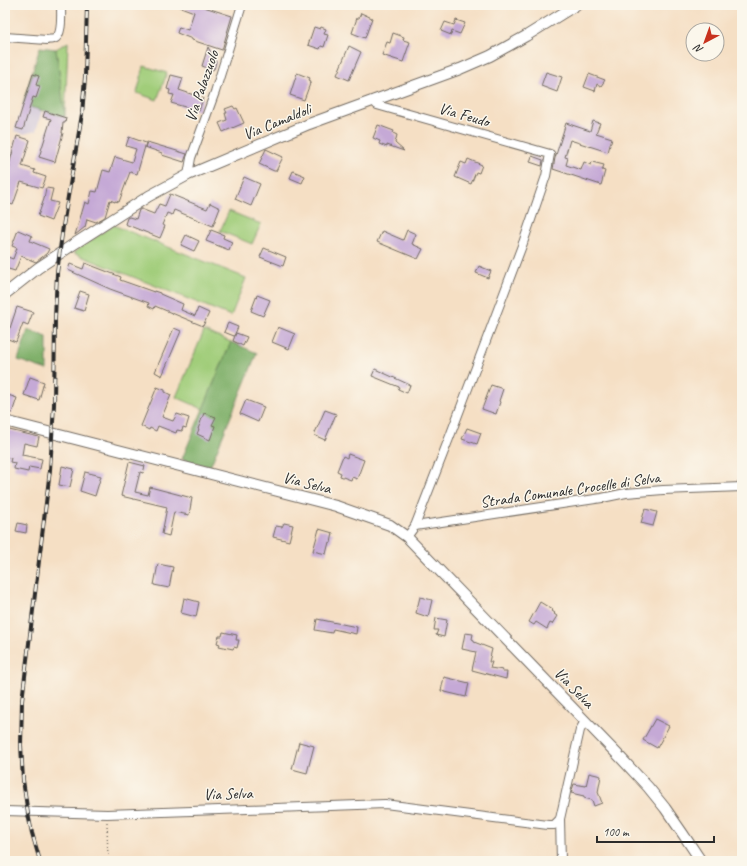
<svg xmlns="http://www.w3.org/2000/svg" width="747" height="866" viewBox="0 0 747 866" font-family="Caveat,sans-serif">
<style>
.industrial{fill:#cbbfd5}
.green{fill:#a1cd7a;stroke:#667c52}
.forest{fill:#80b06a;stroke:#566e4a}
.building{fill:#c5a9d6}
.lines{fill:none;stroke-linecap:round;stroke-linejoin:round}
.minor-casing{stroke:#726a61;stroke-width:10}
.tertiary-casing{stroke:#726a61;stroke-width:12}
.path{stroke:#726a61;stroke-width:1.5;stroke-dasharray:1 3;stroke-linecap:butt}
.minor{stroke:#fff;stroke-width:8}
.tertiary{stroke:#fff;stroke-width:10}
.rail-casing{stroke:#2b2b2b;stroke-width:4}
.rail{stroke:#fbf7ec;stroke-width:2.5;stroke-dasharray:8;stroke-linecap:butt}
.labels{text-anchor:middle;dominant-baseline:central;stroke-width:3;stroke-linejoin:round;paint-order:stroke}
.street-label{font-size:16px;fill:#2b2b2b;stroke:#fbf7ec}
</style>
<rect width="100%" height="100%" fill="#fbf7ec"/>
<filter id="ink" filterUnits="userSpaceOnUse"><feTurbulence type="fractalNoise" baseFrequency=".025" numOctaves="2"/><feDisplacementMap in="SourceGraphic" scale="8" xChannelSelector="R" yChannelSelector="G"/><feConvolveMatrix kernelMatrix="1 2 1 2 8 2 1 2 1" color-interpolation-filters="sRGB"/></filter>
<filter id="wash" filterUnits="userSpaceOnUse"><feTurbulence type="fractalNoise" baseFrequency=".012" numOctaves="4" result="noise"/><feDisplacementMap in="SourceGraphic" scale="16" xChannelSelector="R" yChannelSelector="G"/><feGaussianBlur stdDeviation="0.9" result="paint"/><feColorMatrix in="noise" values="0 0 0 0 0 0 0 0 0 0 0 0 0 0 0 0 0 1.4 0 .05"/><feComposite in="paint" operator="in"/></filter>
<g filter="url(#wash)">
<rect width="100%" height="100%" fill="#f5dfc4"/>
<polygon class="industrial" points="23,105 42,110 36,131 23,134 14,131"/>
<g class="green">
<polygon points="68,42 65,117 56,49"/>
<polygon points="144,66 167,73 157,100 137,93"/>
<polygon points="229,211 261,224 252,244 220,231"/>
<polygon points="113,225 246,278 231,316 73,253"/>
<polygon points="204,331 231,342 203,409 176,397"/>
</g>
<g class="forest">
<polygon points="40,47 56,49 65,117 23,105 25,96"/>
<polygon points="28,330 47,337 47,370 18,360"/>
<polygon points="231,342 257,353 210,467 182,459"/>
</g>
<g id="blocks">
<g class="building">
<polygon points="178,5 198,5 232,16 222,50 192,40 192,39 177,33 179,27 188,30 194,12 178,6"/>
<polygon points="361,13 372,18 365,38 352,33 357,18 359,18"/>
<polygon points="456,20 465,23 460,34 452,31 451,35 441,31 445,22 454,25"/>
<polygon points="314,27 320,29 321,27 326,29 324,34 328,35 324,47 321,46 320,49 308,45"/>
<polygon points="393,33 404,37 403,40 410,42 403,62 382,55 387,42 390,43"/>
<polygon points="349,46 361,52 349,80 337,75"/>
<polygon points="208,47 216,62 214,69 213,69 213,70 202,66"/>
<polygon points="546,72 562,77 557,92 541,86"/>
<polygon points="297,73 310,78 309,80 311,81 304,100 290,95"/>
<polygon points="33,74 39,76 36,85 40,86 36,98 33,97 23,130 16,128"/>
<polygon points="589,74 605,80 601,86 597,84 595,91 584,87"/>
<polygon points="171,75 183,78 179,90 203,98 199,111 171,103 174,95 169,94 170,90 167,89"/>
<polygon points="233,106 235,109 237,108 244,123 223,132 219,123 227,120 225,113 227,113 225,109"/>
<polygon points="45,111 66,118 65,123 63,123 62,133 63,133 55,162 39,157 51,119 43,117"/>
<polygon points="593,121 600,123 596,133 612,138 608,152 570,140 565,157 568,158 566,165 581,170 584,162 591,165 592,162 604,165 602,170 605,171 601,185 553,169 555,158 566,123 590,131"/>
<polygon points="378,125 394,131 393,133 397,135 395,143 404,151 387,145 387,147 379,144 380,141 373,138"/>
<polygon points="17,136 30,140 22,166 35,170 34,173 46,177 42,188 21,182 13,205 5,202 5,183 10,166 9,165"/>
<polygon points="129,137 146,143 137,174 130,172 119,202 115,201 115,202 110,200 105,217 96,222 87,219 85,227 75,235 85,202 89,204 92,191 97,192 103,170 110,172 115,157 132,162 136,149 126,146"/>
<polygon points="147,142 187,154 184,162 162,155 162,153 145,147"/>
<polygon points="266,149 283,157 276,171 274,171 259,164"/>
<polygon points="532,156 543,160 542,166 530,162"/>
<polygon points="468,159 482,165 479,173 476,172 471,184 455,177 461,162 466,164"/>
<polygon points="293,171 305,176 302,183 290,178"/>
<polygon points="244,177 260,184 251,206 235,199"/>
<polygon points="46,188 53,189 50,201 58,203 51,221 38,216 44,199"/>
<polygon points="170,194 207,209 210,203 220,208 213,226 174,210 172,215 167,213 162,225 165,226 160,238 125,224 127,218 129,217 136,219 139,210 141,209 154,214 159,204 165,206"/>
<polygon points="18,230 32,236 30,241 49,249 47,253 36,262 21,256 15,271 5,268 5,256 13,259 17,248 12,246"/>
<polygon points="211,230 224,235 223,238 232,242 229,250 206,241"/>
<polygon points="407,230 416,234 412,244 423,249 418,259 377,242 382,231 403,240"/>
<polygon points="186,235 199,241 194,251 181,245"/>
<polygon points="264,248 286,257 283,266 260,257"/>
<polygon points="85,263 121,277 120,280 154,292 154,291 160,293 160,294 183,304 181,310 195,316 198,308 209,313 203,326 155,306 154,309 148,306 149,303 110,289 68,270 70,264 83,269"/>
<polygon points="479,266 491,271 488,278 476,273"/>
<polygon points="80,291 89,294 84,311 74,308"/>
<polygon points="257,295 270,300 263,316 251,311"/>
<polygon points="17,307 33,312 28,325 23,323 16,342 5,338 5,337 8,328 10,328"/>
<polygon points="228,323 238,327 234,336 224,332"/>
<polygon points="278,327 295,334 289,349 272,342"/>
<polygon points="174,328 181,331 162,376 155,372"/>
<polygon points="236,333 247,337 243,346 233,341"/>
<polygon points="375,369 410,385 407,393 398,389 399,387 372,376"/>
<polygon points="30,377 44,382 39,400 24,395"/>
<polygon points="491,385 503,389 499,401 500,402 496,414 482,409"/>
<polygon points="157,387 165,390 165,392 171,395 162,417 173,421 177,414 189,418 186,428 183,427 182,431 177,430 176,433 158,426 156,431 150,428 149,430 141,426"/>
<polygon points="5,394 17,398 12,413 5,412"/>
<polygon points="246,400 264,407 258,422 240,414"/>
<polygon points="325,410 336,414 325,440 314,435"/>
<polygon points="204,413 216,417 212,425 215,426 210,440 197,434 199,429 198,429"/>
<polygon points="467,428 481,433 477,444 462,439"/>
<polygon points="5,429 39,437 37,446 24,443 22,455 42,459 40,469 29,467 28,472 14,469 15,463 10,462 11,458 5,457"/>
<polygon points="348,454 364,460 357,479 352,477 351,480 340,476 341,473 337,471 343,456 347,458"/>
<polygon points="129,462 145,466 143,473 140,472 135,492 148,495 150,487 192,498 189,515 174,512 169,536 162,534 167,507 121,496"/>
<polygon points="62,466 74,469 70,487 59,485"/>
<polygon points="85,472 101,476 95,496 80,491"/>
<polygon points="645,509 657,512 653,526 641,523"/>
<polygon points="18,523 27,525 26,533 16,531"/>
<polygon points="284,523 293,525 289,541 273,537 276,526 282,527"/>
<polygon points="319,529 333,533 331,543 329,542 326,554 313,551"/>
<polygon points="158,564 173,567 169,588 154,585"/>
<polygon points="420,597 432,600 428,617 416,613"/>
<polygon points="184,598 199,602 196,617 181,613"/>
<polygon points="540,602 553,610 552,611 555,613 554,614 557,616 552,624 550,623 547,629 536,622 534,625 529,622"/>
<polygon points="436,618 447,620 444,637 436,635 438,630 434,630"/>
<polygon points="317,619 357,627 356,634 333,629 332,633 315,630"/>
<polygon points="223,632 237,635 236,640 239,640 237,648 234,647 233,649 219,646 220,644 217,643 219,636 222,636"/>
<polygon points="465,633 473,634 472,639 474,640 474,642 492,649 489,662 492,662 490,668 503,670 502,672 507,672 506,679 472,670 476,652 462,649"/>
<polygon points="444,677 469,683 466,697 441,691"/>
<polygon points="655,719 669,726 657,748 643,740"/>
<polygon points="299,742 314,746 307,773 292,769"/>
<polygon points="589,773 601,776 598,792 602,803 594,806 592,800 584,798 584,796 571,793 574,784 586,786"/>
</g>
</g>
</g>
<g filter="url(#ink)">
<use href="#blocks" fill-opacity="0" stroke="#726a61" stroke-width="1"/>
<g class="lines">
<defs>
<g id="minor">
<path d="M5,37l42,3c2,-1 5,0 7,-1 9,-3 7,-25 7,-34"/>
<polyline points="373,100 377,105 550,154 546,176 523,243 450,436 415,526"/>
<polyline points="188,175 191,158 215,92 242,5"/>
<polyline points="407,537 415,526 602,498 626,493 663,490 742,487"/>
<polyline points="5,811 107,814 385,804 548,825 554,825 560,819 580,730 585,721"/>
<polyline points="560,819 561,861"/>
</g>
<g id="tertiary">
<polyline points="5,294 38,268 74,244 149,196 188,175 309,124 460,69 490,56 526,36 576,5"/>
<polyline points="5,421 336,506 390,525 407,537 620,757 648,787 665,808 683,834 701,861"/>
</g>
</defs>
<use href="#minor" class="minor-casing"/>
<use href="#tertiary" class="tertiary-casing"/>
<polyline class="path" points="107,822 108,861"/>
<use href="#minor" class="minor"/>
<use href="#tertiary" class="tertiary"/>
<defs>
<polyline id="rail" points="40,861 32,833 28,814 23,780 21,745 22,701 50,470 54,405 55,319 57,273 63,226 82,114 85,77 87,5"/>
</defs>
<use href="#rail" class="rail-casing"/>
<use href="#rail" class="rail"/>
</g>
</g>
<g class="labels">
<g class="street-label">
<text transform="translate(202 86) rotate(-71)">Via Palazzuolo</text>
<text transform="translate(464 115) rotate(16)">Via Feudo</text>
<text transform="translate(277 122) rotate(-22)">Via Camaldoli</text>
<text transform="translate(307 483) rotate(14)">Via Selva</text>
<text transform="translate(570 490) rotate(-8)">Strada Comunale Crocelle di Selva</text>
<text transform="translate(574 688) rotate(46)">Via Selva</text>
<text transform="translate(228 794) rotate(-2)">Via Selva</text>
</g>
</g>
<rect width="747" height="866" fill="none" stroke="#fbf7ec" stroke-width="20"/>
<g transform="translate(705 42) rotate(221)"><circle r="19" fill="#fbf7ec" stroke="#a8a59f"/>
<path d="M0-3L7 15L0 10L-7 15Z" fill="#c8321e"/>
<text y="-6" font-size="11" font-weight="bold" text-anchor="middle" fill="#2b2b2b">N</text>
</g>
<path d="M597 836v6h117v-6" fill="none" stroke="#2b2b2b" stroke-width="2"/>
<text x="603" y="836" font-size="12" fill="#2b2b2b" stroke="#fbf7ec" stroke-width="3" paint-order="stroke">100 m</text>
</svg>
